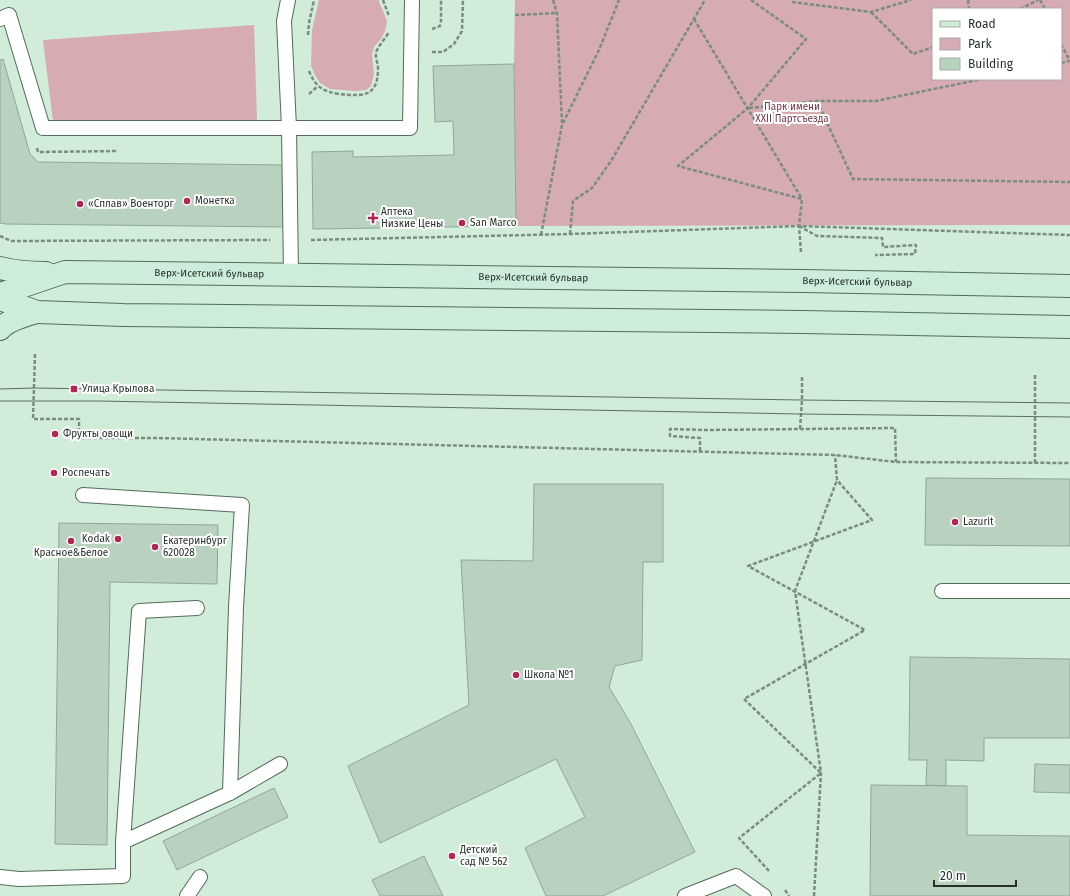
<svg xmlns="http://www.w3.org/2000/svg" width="1070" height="896" viewBox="0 0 1070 896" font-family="'Fira Sans',sans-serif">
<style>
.green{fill:#d6abb2;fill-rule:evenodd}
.building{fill:#b8d2bf;stroke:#8fa896}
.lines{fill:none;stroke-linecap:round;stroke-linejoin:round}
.lane-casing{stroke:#536b5b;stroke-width:16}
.secondary-casing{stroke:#536b5b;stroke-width:24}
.path{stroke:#7a8d7f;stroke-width:2.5;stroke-dasharray:4 2;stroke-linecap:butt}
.lane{stroke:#fff;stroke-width:14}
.secondary{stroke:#cdecda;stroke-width:22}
.tram{stroke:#5e6e62;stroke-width:1}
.poi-dot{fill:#b42454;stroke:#fff;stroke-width:1.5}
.labels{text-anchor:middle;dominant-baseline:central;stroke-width:4;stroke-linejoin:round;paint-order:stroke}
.park-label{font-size:10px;fill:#793444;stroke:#fff}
.poi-label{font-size:10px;fill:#253028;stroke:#fff;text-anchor:start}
.street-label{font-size:10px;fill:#253028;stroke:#fff}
</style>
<rect width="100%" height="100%" fill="#d1ecd9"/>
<g class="green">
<polygon points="319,0 379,0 379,2 383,11 387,21 385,31 381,39 374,47 372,54 373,63 374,74 371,86 366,90 355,91 330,89 320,83 315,75 311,66 312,30"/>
<path d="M515,0h555v225l-554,1 -2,-162zM933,9h128v70h-128z"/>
<polygon points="254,25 257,121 53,121 43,40"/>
</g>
<g class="building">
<polygon points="3,59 30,154 38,162 285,165 284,227 6,224 0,223 0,60"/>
<polygon points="514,64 516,226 313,229 312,152 353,151 353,157 454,155 453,121 435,122 433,66"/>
<polygon points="926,478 1070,479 1070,546 925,545"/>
<polygon points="534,484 663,484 663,562 643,562 642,660 615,666 609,687 631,724 695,852 603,896 546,896 525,848 585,817 556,759 380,843 348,766 469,705 461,560 533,561"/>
<polygon points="59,523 218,525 217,584 110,582 107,845 55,844"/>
<polygon points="910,657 1070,659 1070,738 984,738 984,761 946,760 946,786 926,785 927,760 909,760"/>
<polygon points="1035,764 1070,765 1070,793 1034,792"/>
<polygon points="871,785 967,786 967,835 1070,836 1070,896 870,896"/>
<polygon points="274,788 288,817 177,870 163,841"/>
<polygon points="424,856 443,896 380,896 372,880"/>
</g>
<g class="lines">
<defs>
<g id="lane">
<polyline points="288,0 284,21 289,128 291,275"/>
<polyline points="0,19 9,15 43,128 410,128 412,0"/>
<polyline points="83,495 242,505 236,607 230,793"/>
<polyline points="942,591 1070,591"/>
<polyline points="123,842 139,611 197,608"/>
<polyline points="0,877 19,879 123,876 123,842 230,793 280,764"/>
<polyline points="187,896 200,877"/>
<polyline points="685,896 736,876 764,896"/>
</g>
<g id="secondary">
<path d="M0,268c15,4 31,5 46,5"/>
<path id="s1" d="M0,294l65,-22 738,9 267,5"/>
<polyline points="0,299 37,312 123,315 803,322 1070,327"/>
<path d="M0,329c8,-9 26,-14 37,-17"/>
</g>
</defs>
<use href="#lane" class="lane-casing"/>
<use href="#secondary" class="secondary-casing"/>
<g class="path">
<polyline points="383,0 389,16"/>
<polyline points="553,0 557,13 562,123"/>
<polyline points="751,0 806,39 748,108 678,166 802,199 799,226 801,252"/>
<polyline points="968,0 969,9"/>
<polyline points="1040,0 1045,9"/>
<polyline points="792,2 871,12 911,0"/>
<polyline points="1020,9 1038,0"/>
<polyline points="871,12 913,54 933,47"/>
<polyline points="515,15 557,13"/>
<polyline points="694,19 802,199"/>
<polyline points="432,29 440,26 441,21 441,0"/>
<polyline points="308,35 309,23 314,0"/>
<polyline points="1061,44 1070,61"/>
<polyline points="432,52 443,52 454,44 462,31 463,0"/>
<polyline points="1061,63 1069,61"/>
<path d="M309,71c6,15 14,21 30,23 24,2 39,4 39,-26 0,-5 -3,-11 -2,-15 1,-6 10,-15 13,-21"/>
<polyline points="309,94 318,86"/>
<polyline points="817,101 853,179 1070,182"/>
<polyline points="749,108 817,101 876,101 982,79"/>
<polyline points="37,148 38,152 118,151"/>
<polyline points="799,226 817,236 882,238 883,247 916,245 915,254 875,255"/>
<polyline points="570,234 573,201 592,188 611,161 705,0"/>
<polyline points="541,235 562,125 599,50 619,0"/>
<polyline points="0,236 11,241 270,240"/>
<polyline points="311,240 570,234 799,226 1070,235"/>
<polyline points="35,354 33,419 79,419 79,438 156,438 835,455 896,462 1070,463"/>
<polyline points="800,429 802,400 802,376"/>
<polyline points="700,451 700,438 670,436 670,429 706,430 895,428 896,462"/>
<polyline points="1035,463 1035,374"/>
<polyline points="769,871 739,838 821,773 744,699 865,630 748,566 872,520 837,480 835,455"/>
<polyline points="785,890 789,896"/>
<polyline points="814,896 821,773 795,591 837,480"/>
</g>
<use href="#lane" class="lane"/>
<use href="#secondary" class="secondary"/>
<g class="tram">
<polyline points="0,389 34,388 802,400 1070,403"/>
<polyline points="0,401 98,401 800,414 1070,417"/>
</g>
</g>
<g class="poi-dot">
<circle cx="187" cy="201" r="4"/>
<circle cx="80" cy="204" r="4"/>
<path d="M371 212h4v4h4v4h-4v4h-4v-4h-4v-4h4z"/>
<circle cx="462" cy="223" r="4"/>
<rect x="70" y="385" width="8" height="8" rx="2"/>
<circle cx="55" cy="434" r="4"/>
<circle cx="54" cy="473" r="4"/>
<circle cx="955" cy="522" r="4"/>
<circle cx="118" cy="539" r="4"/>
<circle cx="71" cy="541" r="4"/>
<circle cx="155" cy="547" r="4"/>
<circle cx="516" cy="675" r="4"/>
<circle cx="452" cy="856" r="4"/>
</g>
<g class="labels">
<g class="park-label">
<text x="792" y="107">Парк имени<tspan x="792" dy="12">XXII Партсъезда</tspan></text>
</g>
<g class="poi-label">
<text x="195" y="201">Монетка</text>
<text x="88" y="204">«Сплав» Военторг</text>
<text x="381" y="212">Аптека<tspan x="381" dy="12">Низкие Цены</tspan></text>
<text x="470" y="223">San Marco</text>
<text x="82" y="389">Улица Крылова</text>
<text x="63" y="434">Фрукты овощи</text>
<text x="62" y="473">Роспечать</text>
<text x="963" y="522">Lazurit</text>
<text x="110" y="539" text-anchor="end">Kodak</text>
<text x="163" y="541">Екатеринбург<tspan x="163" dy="12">620028</tspan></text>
<text x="71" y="553" text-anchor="middle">Красное&amp;Белое</text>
<text x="524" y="675">Школа №1</text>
<text x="460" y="850">Детский<tspan x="460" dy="12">сад № 562</tspan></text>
</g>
<g class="street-label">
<text stroke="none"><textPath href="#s1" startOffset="213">Верх-Исетский бульвар</textPath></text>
<text stroke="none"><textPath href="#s1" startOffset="537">Верх-Исетский бульвар</textPath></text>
<text stroke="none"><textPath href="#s1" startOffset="861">Верх-Исетский бульвар</textPath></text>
</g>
</g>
<rect x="932" y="8" width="130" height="72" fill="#ffffff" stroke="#a8aca9"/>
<rect x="940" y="21" width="20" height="6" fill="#cdecda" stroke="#a8aca9"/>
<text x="968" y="28" font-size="12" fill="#253028">Road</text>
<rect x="940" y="38" width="20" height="12" fill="#d6abb2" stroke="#a8aca9"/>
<text x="968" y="48" font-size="12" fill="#253028">Park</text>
<rect x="940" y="58" width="20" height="12" fill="#b8d2bf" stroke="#a8aca9"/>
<text x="968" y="68" font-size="12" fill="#253028">Building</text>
<path d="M934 880v6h82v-6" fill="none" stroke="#253028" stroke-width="2"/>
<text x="940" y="880" font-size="12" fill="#253028" stroke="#ffffff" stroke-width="3" paint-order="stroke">20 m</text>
</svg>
